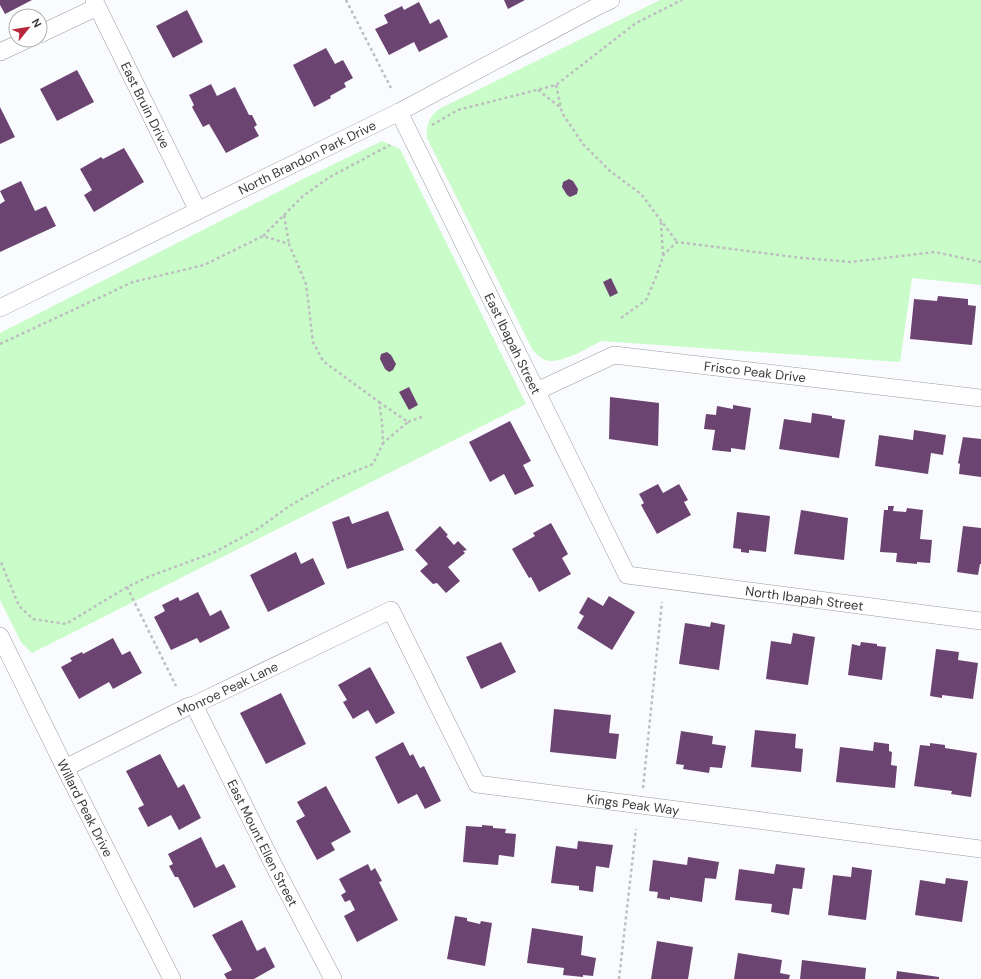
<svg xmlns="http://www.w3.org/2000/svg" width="981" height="979" viewBox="0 0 981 979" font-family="'DM Sans',sans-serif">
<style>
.green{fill:#cafcc9}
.building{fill:#6b4471}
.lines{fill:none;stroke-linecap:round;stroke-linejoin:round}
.street-casing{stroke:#9a9ca2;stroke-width:18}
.path{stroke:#bdbec0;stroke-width:2.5;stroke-dasharray:3 3;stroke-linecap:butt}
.street{stroke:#fff;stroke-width:17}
.labels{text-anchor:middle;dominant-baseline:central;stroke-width:4;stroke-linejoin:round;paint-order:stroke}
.street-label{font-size:13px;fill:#3a3b3d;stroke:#fff}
</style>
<rect width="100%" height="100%" fill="#fafbfe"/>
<g class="green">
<path d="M660,0h321v285l-69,-7 -12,84 -299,-21c-13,7 -45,26 -58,18 -4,-2 -7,-6 -10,-8l-106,-213c-1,-14 2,-20 12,-29z"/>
<polygon points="382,141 400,149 526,404 32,653 21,642 0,600 0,333 305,178"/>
</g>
<g class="building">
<polygon points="0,0 32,0 5,14 0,5"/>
<polygon points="504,0 525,0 508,9"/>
<polygon points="419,2 430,24 439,19 448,37 419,52 414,42 389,55 375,29 388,23 384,15 402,6 404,10"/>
<polygon points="187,10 203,42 173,58 156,26"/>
<polygon points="326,48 335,64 343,60 353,78 344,83 346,87 330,96 331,98 314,107 293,65"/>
<polygon points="77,70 94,102 57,121 40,89"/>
<polygon points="211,84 217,96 235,87 249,115 252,115 257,125 254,127 259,136 226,153 209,124 203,127 192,107 194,105 189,95"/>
<polygon points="0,107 15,137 0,144"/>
<polygon points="124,148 144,182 94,212 84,195 92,190 80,169 101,157 103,159"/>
<polygon points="569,179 573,181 578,189 577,194 570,197 567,195 562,187 563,182"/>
<polygon points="21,181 35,211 46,206 56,226 0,252 0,204 5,201 0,191"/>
<polygon points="611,278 618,293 610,297 603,282"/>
<polygon points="938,296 968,299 968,305 976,306 972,345 910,339 914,299 937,301"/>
<polygon points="387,352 391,355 396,364 393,370 389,372 385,369 380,359 381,354"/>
<polygon points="409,387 418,405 409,410 399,392"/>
<polygon points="610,397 659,403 658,446 609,439"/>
<polygon points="733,405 751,408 745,450 731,448 731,452 712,450 715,430 704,429 706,414 716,415 717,406 733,409"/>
<polygon points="812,413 832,416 832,418 845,420 839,458 779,449 784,419 811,423"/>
<polygon points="510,421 531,461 523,465 534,486 515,495 504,474 490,482 469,442"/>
<polygon points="914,430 946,435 943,455 931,453 928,474 875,466 879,435 913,440"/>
<polygon points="963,437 981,439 981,477 959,474 960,464 958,463"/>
<polygon points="658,484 663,493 679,484 688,500 684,502 691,515 657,534 641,505 644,503 639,494"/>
<polygon points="888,506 894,506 893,511 906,512 907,508 923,510 920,539 932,540 930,563 917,562 917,564 896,562 897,553 880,552 884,510 888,510"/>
<polygon points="801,510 848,518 844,560 794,554"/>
<polygon points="388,511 404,550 347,569 332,522 349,516 352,524"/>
<polygon points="737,512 770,516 766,552 749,550 749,553 741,552 741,549 733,548"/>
<polygon points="551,523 568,554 562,558 571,574 539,592 531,577 529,578 512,549 535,536 533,533"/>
<polygon points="440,526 448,535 446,536 454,545 458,541 467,550 463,551 465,553 448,567 460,581 446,593 437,583 433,584 420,571 428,564 415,550"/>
<polygon points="963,526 981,528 981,564 980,564 978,575 957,572"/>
<polygon points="296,552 301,564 313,558 325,584 268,612 250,575"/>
<polygon points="198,592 210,616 221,610 230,628 200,643 197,638 171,650 154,617 165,611 162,605 178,597 180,601"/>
<polygon points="609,596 635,612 612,650 577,628 584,616 579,613 588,597 603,606"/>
<polygon points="711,622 725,625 719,670 679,664 685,623 710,627"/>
<polygon points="793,633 815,637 808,685 766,679 771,641 791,644"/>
<polygon points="113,638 122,655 130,651 142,673 113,689 109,682 79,699 61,667 72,661 70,658 82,652 83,654"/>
<polygon points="501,642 516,672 481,689 466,657"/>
<polygon points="861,642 877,644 877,646 886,647 882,680 848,675 852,644 860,646"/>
<polygon points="936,649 959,652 958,660 978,663 973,699 942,695 942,698 930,696"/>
<polygon points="370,667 395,713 376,724 368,710 353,719 343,702 347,700 338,685"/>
<polygon points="281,693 306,744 266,764 240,713"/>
<polygon points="554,709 611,715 609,733 619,734 616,759 550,752"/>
<polygon points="755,730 796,734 795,748 803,749 801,772 751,767"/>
<polygon points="681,731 713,736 712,744 726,746 722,768 710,767 709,773 683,769 684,765 676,764"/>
<polygon points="403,742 410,756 413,754 420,768 424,766 441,801 425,809 417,794 398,804 375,757"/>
<polygon points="874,742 889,744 889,751 892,752 891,765 897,766 895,788 836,782 840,747 873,751"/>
<polygon points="930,743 945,745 945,748 977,753 971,797 951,794 952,791 914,786 920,745 930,746"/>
<polygon points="160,754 178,788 184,784 201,818 179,830 171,815 148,827 138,808 144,805 126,771"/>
<polygon points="326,786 351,832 331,843 335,850 317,860 296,821 305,816 297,802"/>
<polygon points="482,825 493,826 493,828 506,829 505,833 516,834 514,857 499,855 498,865 463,862 466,826 482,827"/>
<polygon points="201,837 216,868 224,864 236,887 194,908 178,877 175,877 169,866 173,864 168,854"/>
<polygon points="578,841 613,845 609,868 596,866 593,892 579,890 579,886 551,883 556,846 577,849"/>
<polygon points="688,857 719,862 716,879 705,878 702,902 670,897 670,900 657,898 658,892 649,891 653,860 687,865"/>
<polygon points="368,864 371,871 375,868 382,881 379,882 398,920 357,942 344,916 355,910 350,900 345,902 341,895 346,892 339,879"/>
<polygon points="776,864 805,868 802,889 793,888 789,915 771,912 772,904 735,900 739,869 774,874"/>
<polygon points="852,867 872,870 866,920 828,915 833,875 851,877"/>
<polygon points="946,878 968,881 962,922 915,915 920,880 945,884"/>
<polygon points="455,916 467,918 467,921 480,924 481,921 492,923 485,966 447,959"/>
<polygon points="242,920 257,951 265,947 275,967 254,979 227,979 224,974 232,970 212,935"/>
<polygon points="532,928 583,936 581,955 596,958 593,976 583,975 583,977 563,975 564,968 527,963"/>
<polygon points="657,941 693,947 688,979 651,979"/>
<polygon points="738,953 782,960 780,973 790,975 789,979 734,979"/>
<polygon points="802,960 866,968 865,979 800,979"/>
<polygon points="897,971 939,977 939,979 896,979"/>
</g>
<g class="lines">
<defs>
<g id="street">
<path id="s1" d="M94,0l104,211"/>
<polyline points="40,34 97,7"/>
<polyline points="0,52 26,40"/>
<path id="s2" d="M399,112l228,463 354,46"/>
<path id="s3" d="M0,308l399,-196 199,-106 13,-6"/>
<path id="s4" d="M537,391l77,-36 367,43"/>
<path id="s5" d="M0,636l65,132 107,211"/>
<path id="s6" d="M194,705l80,161 59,113"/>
<path id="s7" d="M65,768l122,-61 7,-2 197,-95 86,174 504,65"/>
</g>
</defs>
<use href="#street" class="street-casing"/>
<g class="path">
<polyline points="346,0 391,88"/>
<polyline points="556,85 562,113 583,144 610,171 641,194 677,242"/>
<polyline points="538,90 561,108"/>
<polyline points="432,125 458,110 556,85 636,23 682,0"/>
<polyline points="284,215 303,196 328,178 390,145"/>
<polyline points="661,222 663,255"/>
<polyline points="263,236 284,215 289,244"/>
<polyline points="621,318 646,300 656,277 664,254 677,242 802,258 850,262 935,252 981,262"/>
<polyline points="0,344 133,282 204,265 263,236 289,244 306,284 313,342 323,361 379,402 382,422 383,443 373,464 334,480 288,507 259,528 215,552 148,577 127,587 66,624 33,619 19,606 0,560"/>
<polyline points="379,402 408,422 383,443"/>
<polyline points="408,422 424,416"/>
<polyline points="127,587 176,686"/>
<polyline points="643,788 662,602"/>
<polyline points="619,979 636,829"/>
</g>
<use href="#street" class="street"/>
</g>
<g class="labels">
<g class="street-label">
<text stroke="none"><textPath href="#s1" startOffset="117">East Bruin Drive</textPath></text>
<text stroke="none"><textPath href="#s3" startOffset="342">North Brandon Park Drive</textPath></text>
<text stroke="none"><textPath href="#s2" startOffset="258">East Ibapah Street</textPath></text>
<text stroke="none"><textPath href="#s4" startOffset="227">Frisco Peak Drive</textPath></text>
<text stroke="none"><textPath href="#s2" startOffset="695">North Ibapah Street</textPath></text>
<text stroke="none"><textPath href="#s7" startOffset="181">Monroe Peak Lane</textPath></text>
<text stroke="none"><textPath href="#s7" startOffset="714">Kings Peak Way</textPath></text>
<text stroke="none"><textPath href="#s5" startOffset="192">Willard Peak Drive</textPath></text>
<text stroke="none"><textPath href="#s6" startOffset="154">East Mount Ellen Street</textPath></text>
</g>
</g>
<g transform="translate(28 28) rotate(60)"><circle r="19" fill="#ffffff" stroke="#b0b1b1"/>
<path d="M0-3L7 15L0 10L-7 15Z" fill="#b7263b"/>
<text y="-6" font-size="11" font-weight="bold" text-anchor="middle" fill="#3a3b3d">N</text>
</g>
</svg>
